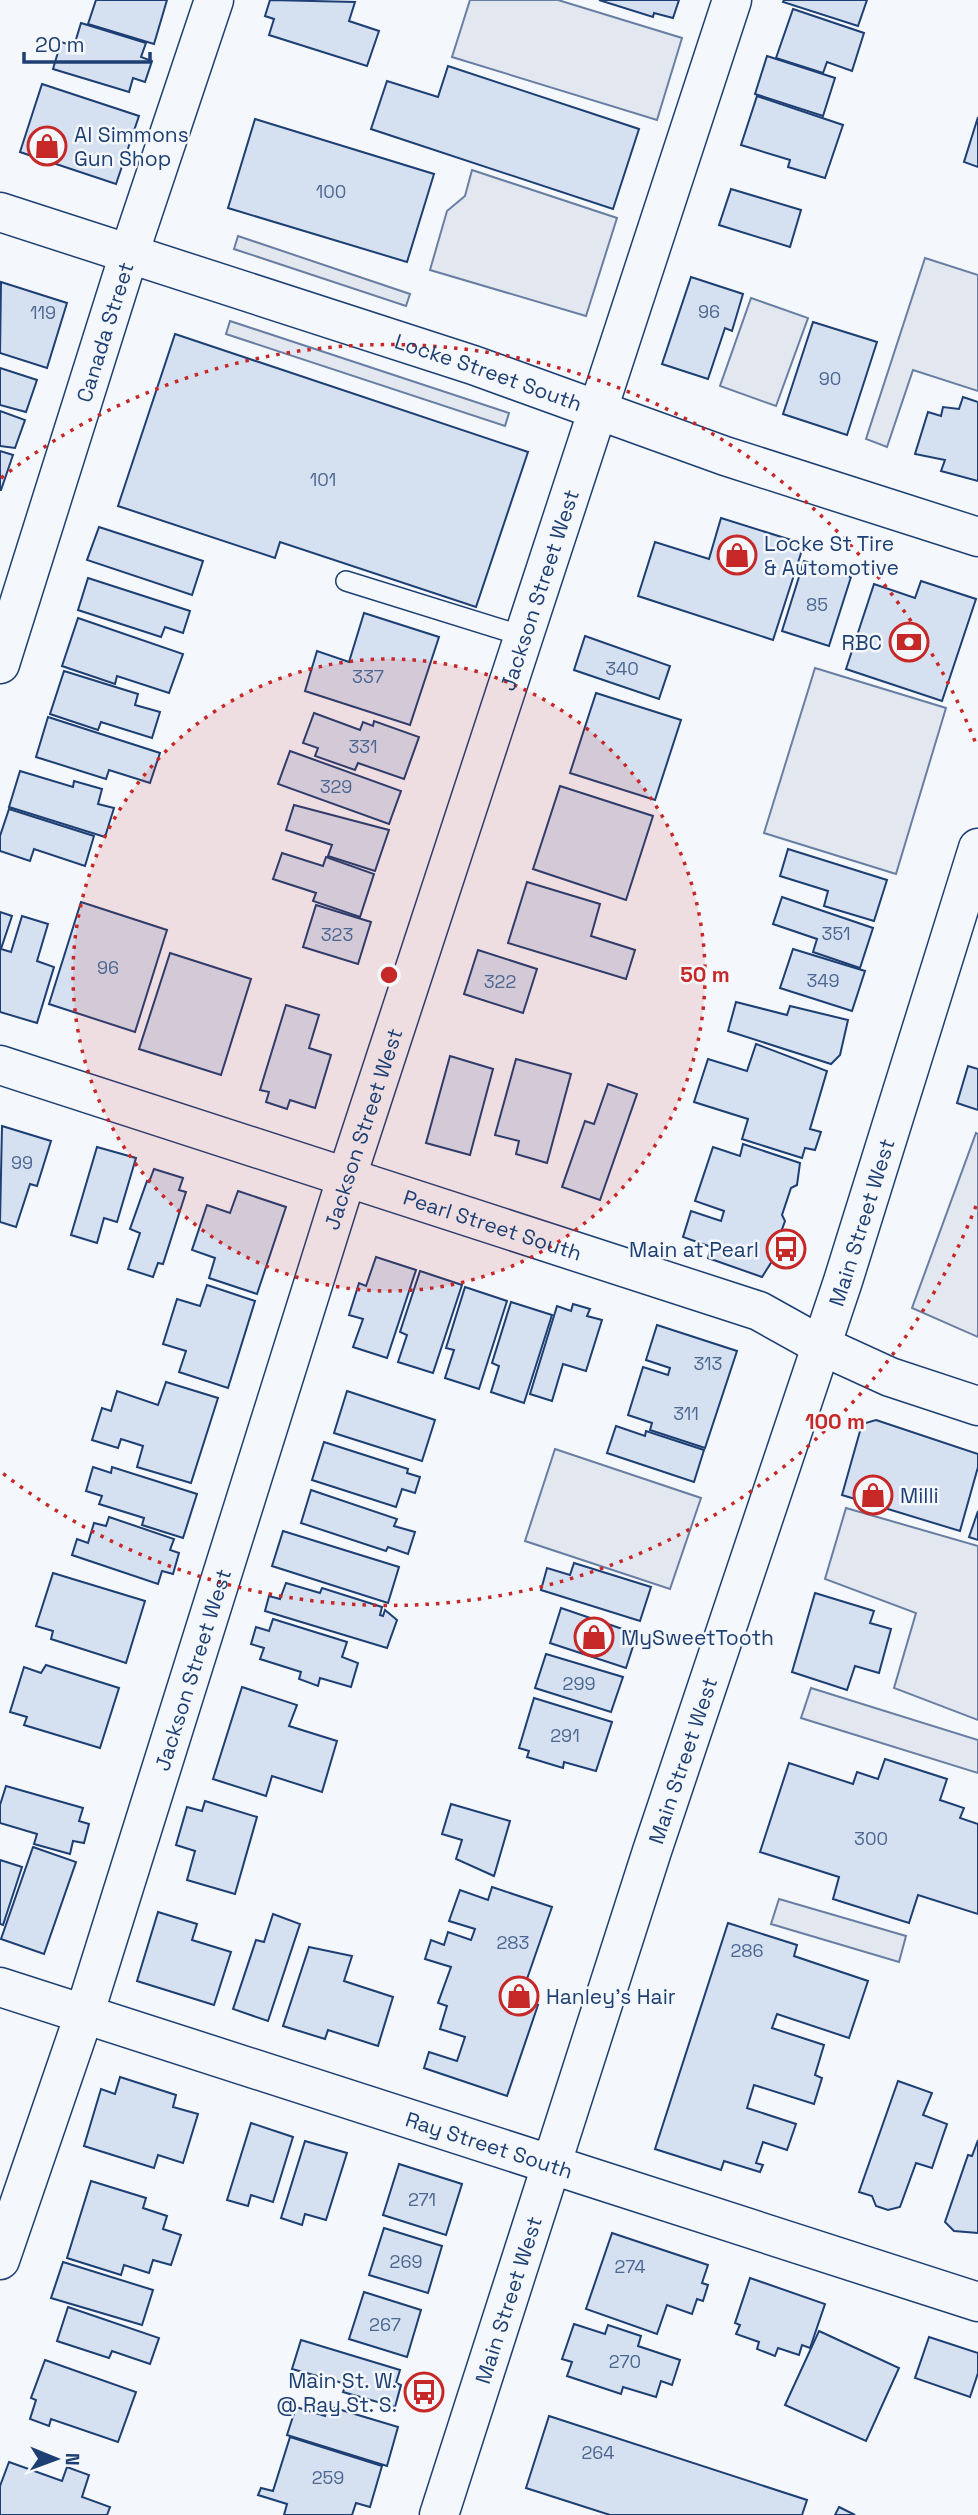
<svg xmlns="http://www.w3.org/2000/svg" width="978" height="2515" viewBox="0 0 978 2515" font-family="'Space Grotesk',sans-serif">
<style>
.parking{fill:#e3e8f0;stroke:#687fa3;stroke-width:2}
.building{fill:#d5e0f0;stroke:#1d3f73;stroke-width:2}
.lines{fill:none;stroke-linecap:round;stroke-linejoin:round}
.service-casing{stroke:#1d3f73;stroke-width:22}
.minor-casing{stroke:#1d3f73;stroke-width:41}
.tertiary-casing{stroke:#1d3f73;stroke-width:41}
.primary-casing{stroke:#1d3f73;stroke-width:41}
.service{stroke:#f4f7fb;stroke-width:19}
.minor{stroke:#f4f7fb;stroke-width:38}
.tertiary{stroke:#f4f7fb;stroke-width:38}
.primary{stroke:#f4f7fb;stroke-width:38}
.ring{fill:none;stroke:#c62828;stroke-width:3.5;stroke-dasharray:3.5 7}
.labels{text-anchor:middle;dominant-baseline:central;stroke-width:5;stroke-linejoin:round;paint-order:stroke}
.number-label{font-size:18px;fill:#4b6792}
.poi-label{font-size:21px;fill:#1d3f73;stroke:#f4f7fb;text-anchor:start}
.street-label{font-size:21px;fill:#1d3f73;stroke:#f4f7fb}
.centre{fill:#c62828;stroke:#f4f7fb;stroke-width:3.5}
.ring-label{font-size:21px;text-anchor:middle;font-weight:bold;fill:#c62828;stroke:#f4f7fb;stroke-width:5;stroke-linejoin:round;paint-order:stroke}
</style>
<rect width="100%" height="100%" fill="#f4f7fb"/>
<g class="parking">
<polygon points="470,0 558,0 682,38 657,120 452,57"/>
<polygon points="472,170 617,218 586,316 430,270 447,211 465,196"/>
<polygon points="238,236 410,294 406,306 234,249"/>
<polygon points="925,258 978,275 978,391 913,370 887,447 866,439"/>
<polygon points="751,298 808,318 776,406 720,386"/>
<polygon points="230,321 509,413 505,426 226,334"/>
<polygon points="815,668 946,708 896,874 764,833"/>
<polygon points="976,1133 978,1134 978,1337 912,1308"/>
<polygon points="555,1449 701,1498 670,1589 525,1541"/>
<polygon points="846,1508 978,1546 978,1720 894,1688 916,1613 825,1579"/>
<polygon points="811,1688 978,1740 978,1773 801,1718"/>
<polygon points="779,1899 906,1936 899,1962 771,1924"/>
</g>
<g class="building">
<polygon points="96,0 167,0 154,44 88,24"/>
<polygon points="270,0 355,2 349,21 379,31 367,66 269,35 274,19 265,16"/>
<polygon points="599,0 679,0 673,18 654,13 653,17"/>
<polygon points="784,0 867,0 858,26 783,2"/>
<polygon points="793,9 864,33 852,71 827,62 823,73 776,58"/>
<polygon points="81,23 146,43 141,57 152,61 145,82 133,78 129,92 53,69 61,42 74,46"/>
<polygon points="767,56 835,78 823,116 755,94"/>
<polygon points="448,66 639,129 613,209 371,129 387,81 438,97"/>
<polygon points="42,84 139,116 116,184 20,152"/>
<polygon points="757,96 843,125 825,178 788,167 790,160 741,145"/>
<polygon points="978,117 978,167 964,162"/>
<polygon points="255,119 434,174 407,262 228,208"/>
<polygon points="731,189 801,210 790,247 719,225"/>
<polygon points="691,277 743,294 732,331 725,328 708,379 662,364"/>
<polygon points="1,282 67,303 47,368 0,353"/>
<polygon points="813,322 877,342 847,435 783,414"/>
<polygon points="175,334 528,452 476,607 280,542 275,558 118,506"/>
<polygon points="0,368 37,380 26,412 0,405"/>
<polygon points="963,397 978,402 978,481 941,471 945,460 915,454 928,412 941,416 943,407 959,409"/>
<polygon points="0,411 25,420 15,448 0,446"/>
<polygon points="0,451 13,455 1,490 0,490"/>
<polygon points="721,518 804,544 773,640 638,596 655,542 709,559"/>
<polygon points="99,527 203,561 192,595 87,560"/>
<polygon points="804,561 851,577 829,646 782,631"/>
<polygon points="88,578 190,611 183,633 165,627 161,637 78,610"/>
<polygon points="921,581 976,599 942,701 846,669 874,584 915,598"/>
<polygon points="364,613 439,637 410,725 305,691 317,651 349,662"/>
<polygon points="78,618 183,654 169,693 117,676 115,684 62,666"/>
<polygon points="585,636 670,666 659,699 574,670"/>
<polygon points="64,671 138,694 135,705 160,712 152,738 101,722 98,730 50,714"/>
<polygon points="596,693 681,720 655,800 570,773"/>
<polygon points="314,713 360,730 363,722 373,726 374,721 419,737 404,779 358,763 355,770 315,756 318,748 303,743"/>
<polygon points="48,717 160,753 150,783 109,770 106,779 36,757"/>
<polygon points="290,751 401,791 389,824 278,784"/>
<polygon points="20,771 73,787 74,781 102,789 98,804 114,808 105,837 9,807"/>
<polygon points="560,786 653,816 626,900 533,869"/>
<polygon points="294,805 389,830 375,871 328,856 332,845 286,830"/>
<polygon points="9,809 94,836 85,866 34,849 30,861 0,851 0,836"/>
<polygon points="788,849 887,880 874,921 824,906 828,891 780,876"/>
<polygon points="282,853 323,866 326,857 374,874 360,917 313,901 316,893 273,879"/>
<polygon points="527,882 600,904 591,936 635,950 626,979 508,943"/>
<polygon points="782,897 873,928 860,968 813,952 817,939 773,924"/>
<polygon points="81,902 167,930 135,1032 49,1004"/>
<polygon points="316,905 371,922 358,964 303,947"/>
<polygon points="0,912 12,916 1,949 11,952 22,916 48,924 37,961 54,967 37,1023 0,1012"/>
<polygon points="793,949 865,971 852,1011 780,988"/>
<polygon points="478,950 537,969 523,1013 464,994"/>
<polygon points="170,953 251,979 221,1075 139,1049"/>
<polygon points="736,1002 787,1015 790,1006 848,1020 840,1055 831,1064 728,1031"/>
<polygon points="286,1005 319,1015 309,1048 331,1055 315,1108 290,1100 287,1109 266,1102 269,1092 260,1090"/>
<polygon points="756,1044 827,1071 810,1129 821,1132 815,1150 805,1148 802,1158 742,1139 748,1119 694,1102 708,1059 747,1071"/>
<polygon points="450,1056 493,1069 470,1155 426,1143"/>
<polygon points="516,1059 571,1074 547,1163 516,1154 519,1141 495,1135"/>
<polygon points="968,1066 978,1069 978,1110 957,1103"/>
<polygon points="608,1084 637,1094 600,1200 562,1187 585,1121 594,1124"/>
<polygon points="2,1126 51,1141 37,1186 30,1184 16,1227 0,1222"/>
<polygon points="743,1144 800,1163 797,1185 791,1188 782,1215 785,1221 781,1232 775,1236 770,1253 774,1258 762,1277 708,1258 711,1247 683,1237 691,1211 721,1221 724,1211 695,1201 713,1147 740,1156"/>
<polygon points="97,1147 136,1158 117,1222 104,1218 97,1243 71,1235"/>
<polygon points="154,1169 183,1178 179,1190 186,1192 163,1264 158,1263 153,1277 128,1269 140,1233 130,1229 147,1181 149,1182"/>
<polygon points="238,1191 286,1207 257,1294 209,1278 215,1258 192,1250 207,1205 230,1213"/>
<polygon points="376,1257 416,1270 387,1358 353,1347 363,1319 349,1315 359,1283 366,1286"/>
<polygon points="420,1271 462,1285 433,1373 398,1362 407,1335 400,1332"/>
<polygon points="207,1285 255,1301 228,1388 179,1372 186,1351 163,1344 177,1299 200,1306"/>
<polygon points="465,1287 507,1301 479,1389 445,1378 454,1350 446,1348"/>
<polygon points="511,1302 552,1315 524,1403 491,1392 499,1366 492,1363"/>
<polygon points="573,1304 590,1309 587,1316 602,1320 586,1371 563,1364 552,1401 530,1394 557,1306 571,1311"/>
<polygon points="657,1325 737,1351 705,1448 650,1430 652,1423 628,1415 643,1367 668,1375 670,1368 646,1360"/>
<polygon points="166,1382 218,1398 191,1483 137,1467 143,1446 121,1439 118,1448 92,1440 102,1408 111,1411 117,1391 158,1405"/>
<polygon points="347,1391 435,1420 422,1461 334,1433"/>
<polygon points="876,1420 978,1454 978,1467 960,1531 842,1495 862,1424"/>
<polygon points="616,1426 645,1436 646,1431 704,1450 694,1482 607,1453"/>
<polygon points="324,1442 408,1469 407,1473 420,1477 415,1493 402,1489 396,1507 312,1480"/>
<polygon points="93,1467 111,1473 112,1467 197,1494 183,1538 142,1525 144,1518 99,1504 102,1496 86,1491"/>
<polygon points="311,1490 397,1519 394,1526 415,1532 408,1554 388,1547 386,1551 301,1523"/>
<polygon points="978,1511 978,1540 969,1537"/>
<polygon points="109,1517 174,1539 170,1550 179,1553 173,1574 162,1571 158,1584 72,1555 77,1539 88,1543 94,1523 106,1526"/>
<polygon points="283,1531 399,1567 388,1603 272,1566"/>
<polygon points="574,1563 651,1587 640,1621 541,1590 547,1568 570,1575"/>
<polygon points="53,1573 145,1601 126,1663 51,1639 53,1631 36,1626"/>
<polygon points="286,1583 320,1593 322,1588 382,1607 380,1615 383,1616 385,1610 397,1620 387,1648 265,1611 269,1596 280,1599"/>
<polygon points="815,1593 874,1611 870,1623 891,1629 879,1673 855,1666 847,1690 792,1672"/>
<polygon points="561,1608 637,1634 626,1668 550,1643"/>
<polygon points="273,1619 347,1642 342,1657 358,1663 351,1687 320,1678 318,1686 299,1679 301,1672 260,1659 264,1648 251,1644 256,1627 269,1631"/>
<polygon points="546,1654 623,1677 611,1712 535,1688"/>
<polygon points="46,1665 119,1688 100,1748 24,1725 27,1717 10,1712 24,1667 41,1673"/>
<polygon points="242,1687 297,1705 289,1726 337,1741 322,1792 272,1776 266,1796 213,1779"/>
<polygon points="534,1698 612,1722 596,1771 564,1762 563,1768 527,1757 529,1751 519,1748"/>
<polygon points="885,1759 947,1779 940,1800 964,1808 960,1818 978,1824 978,1914 918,1895 909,1923 833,1899 839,1877 760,1852 789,1763 853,1784 857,1772 878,1779"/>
<polygon points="6,1786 83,1808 79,1821 89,1824 84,1843 73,1841 70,1854 34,1844 37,1834 0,1823 0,1805"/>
<polygon points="205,1801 257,1817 235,1894 187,1880 195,1851 176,1845 187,1807 202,1811"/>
<polygon points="451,1804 510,1821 494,1876 456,1859 462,1840 442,1834"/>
<polygon points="33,1847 76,1862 44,1954 1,1939"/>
<polygon points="0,1860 22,1867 3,1925 0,1924"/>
<polygon points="492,1887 552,1907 520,1999 538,2005 507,2096 424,2068 429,2052 457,2061 465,2037 440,2029 447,2006 438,2003 451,1967 425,1959 431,1940 444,1945 448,1932 471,1940 475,1929 449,1921 460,1890 488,1900"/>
<polygon points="158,1912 197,1924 192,1940 231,1952 214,2005 137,1981"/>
<polygon points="273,1914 300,1924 268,2021 233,2009 256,1940 264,1942"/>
<polygon points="728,1923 797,1945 794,1956 868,1981 849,2038 777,2014 772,2028 824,2045 815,2075 822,2078 814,2104 754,2085 747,2108 796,2124 787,2150 763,2142 756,2163 763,2165 760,2172 724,2161 721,2170 655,2149"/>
<polygon points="309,1947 352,1956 344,1981 393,1997 378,2046 328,2030 325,2039 283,2026"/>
<polygon points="120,2077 176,2095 173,2107 198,2114 183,2163 158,2155 154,2168 84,2146 101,2089 115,2094"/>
<polygon points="898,2081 932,2093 923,2115 947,2124 932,2168 916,2163 900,2207 888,2210 876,2206 872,2196 859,2192"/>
<polygon points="251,2123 293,2137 273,2202 251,2195 248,2206 227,2200"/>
<polygon points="978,2140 978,2233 954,2231 945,2222 968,2155 972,2156"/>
<polygon points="305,2141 347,2153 326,2220 305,2214 302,2225 281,2218"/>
<polygon points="399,2164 462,2184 446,2235 383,2215"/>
<polygon points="91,2181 146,2198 143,2208 167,2216 163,2229 181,2235 171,2265 153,2260 149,2273 124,2265 121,2275 67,2258"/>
<polygon points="384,2228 442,2246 428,2293 369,2275"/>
<polygon points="612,2233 708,2265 702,2283 708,2285 703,2301 697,2299 692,2314 667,2305 657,2334 586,2309"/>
<polygon points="63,2262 153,2290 142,2325 51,2298"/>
<polygon points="750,2278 825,2304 810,2348 802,2345 799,2355 778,2348 775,2356 757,2349 759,2342 736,2334 740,2325 735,2323"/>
<polygon points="364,2292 421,2310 407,2357 349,2339"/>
<polygon points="68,2307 159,2338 150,2364 112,2351 109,2358 57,2341"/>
<polygon points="574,2324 605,2334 608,2325 641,2336 638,2346 680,2360 672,2385 661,2381 656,2397 623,2387 621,2394 567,2376 572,2362 562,2359"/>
<polygon points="819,2331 899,2368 866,2441 785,2405"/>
<polygon points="929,2337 978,2353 978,2373 970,2397 915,2378"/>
<polygon points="301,2340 400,2370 396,2383 401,2385 395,2407 343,2392 346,2384 292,2369"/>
<polygon points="45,2360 136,2392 118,2442 51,2419 49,2426 30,2419 36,2400 31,2398"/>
<polygon points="328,2406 398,2427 387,2466 287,2435 296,2407 325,2416"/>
<polygon points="549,2416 807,2500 802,2515 610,2515 526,2488"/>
<polygon points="290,2437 382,2466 370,2507 356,2503 352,2515 284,2515 287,2504 258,2495 261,2488 273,2491"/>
<polygon points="9,2462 62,2481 67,2467 89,2475 82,2497 110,2507 107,2515 0,2515 0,2486"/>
<polygon points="839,2507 855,2515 835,2515"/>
</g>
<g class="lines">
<defs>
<polyline id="service" points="346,581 523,636"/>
<g id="minor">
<path id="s1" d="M0,664l129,-410 85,-254"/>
<path id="s2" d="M0,1065l759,246 61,34 70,32 88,29"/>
<path id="s3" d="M0,1987l978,315"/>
<path id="s4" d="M0,2260l84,-245 263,-839 385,-1176"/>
</g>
<g id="tertiary">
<path id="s5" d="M0,212l473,153 252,91 253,81"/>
</g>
<g id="primary">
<path id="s6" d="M439,2515l213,-664 191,-570 135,-433"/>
</g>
</defs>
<use href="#service" class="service-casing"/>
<use href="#minor" class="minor-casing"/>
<use href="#tertiary" class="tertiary-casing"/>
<use href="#primary" class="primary-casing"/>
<use href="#service" class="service"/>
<use href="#minor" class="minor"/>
<use href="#tertiary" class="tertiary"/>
<use href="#primary" class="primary"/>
</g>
<circle cx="389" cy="975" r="316" fill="#c62828" fill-opacity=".12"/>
<g class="ring">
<circle cx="389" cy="975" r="316"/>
<path d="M976 1206A631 631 0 0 1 1 1472M1 478A631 631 0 0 1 976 744"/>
</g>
<defs>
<symbol id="shop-ring" viewBox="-11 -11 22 22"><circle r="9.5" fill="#f4f7fb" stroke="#c62828" stroke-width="1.5"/><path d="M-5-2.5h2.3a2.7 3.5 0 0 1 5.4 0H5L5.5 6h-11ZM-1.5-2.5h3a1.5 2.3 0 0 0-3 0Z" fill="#c62828"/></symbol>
<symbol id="bank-ring" viewBox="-11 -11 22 22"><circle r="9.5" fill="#f4f7fb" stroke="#c62828" stroke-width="1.5"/><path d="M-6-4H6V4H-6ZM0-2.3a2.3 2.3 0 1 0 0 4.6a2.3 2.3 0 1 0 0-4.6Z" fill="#c62828"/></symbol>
<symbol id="bus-ring" viewBox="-11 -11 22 22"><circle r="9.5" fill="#f4f7fb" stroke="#c62828" stroke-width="1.5"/><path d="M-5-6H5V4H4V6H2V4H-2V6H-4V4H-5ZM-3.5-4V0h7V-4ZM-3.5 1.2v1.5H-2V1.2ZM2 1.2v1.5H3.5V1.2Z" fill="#c62828"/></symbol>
</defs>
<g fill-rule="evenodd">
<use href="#shop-ring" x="25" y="124" width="44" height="44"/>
<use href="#shop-ring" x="715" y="533" width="44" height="44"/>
<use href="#bank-ring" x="887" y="620" width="44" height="44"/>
<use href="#bus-ring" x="764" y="1227" width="44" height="44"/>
<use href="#shop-ring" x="851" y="1473" width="44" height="44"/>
<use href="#shop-ring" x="572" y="1615" width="44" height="44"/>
<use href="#shop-ring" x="497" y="1974" width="44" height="44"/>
<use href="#bus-ring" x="402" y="2370" width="44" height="44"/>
</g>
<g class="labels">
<g class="number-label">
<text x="331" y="191">100</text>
<text x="709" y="311">96</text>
<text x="43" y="312">119</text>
<text x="830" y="378">90</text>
<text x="323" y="479">101</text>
<text x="817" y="604">85</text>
<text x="622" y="668">340</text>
<text x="368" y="676">337</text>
<text x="363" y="746">331</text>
<text x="336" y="786">329</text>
<text x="836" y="933">351</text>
<text x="337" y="934">323</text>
<text x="108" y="967">96</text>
<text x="823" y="980">349</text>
<text x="500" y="981">322</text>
<text x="22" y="1162">99</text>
<text x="708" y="1363">313</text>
<text x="686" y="1413">311</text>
<text x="579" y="1683">299</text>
<text x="565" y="1735">291</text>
<text x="871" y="1838">300</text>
<text x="513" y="1942">283</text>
<text x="747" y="1950">286</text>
<text x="422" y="2199">271</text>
<text x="406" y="2261">269</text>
<text x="630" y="2266">274</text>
<text x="385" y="2324">267</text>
<text x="625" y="2361">270</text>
<text x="598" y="2452">264</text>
<text x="328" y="2477">259</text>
</g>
<g class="poi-label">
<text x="74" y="134">Al Simmons<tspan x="74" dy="24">Gun Shop</tspan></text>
<text x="764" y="543">Locke St Tire<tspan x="764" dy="24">&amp; Automotive</tspan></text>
<text x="882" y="642" text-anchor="end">RBC</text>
<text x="759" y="1249" text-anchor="end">Main at Pearl</text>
<text x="900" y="1495">Milli</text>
<text x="621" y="1637">MySweetTooth</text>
<text x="546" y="1996">Hanley’s Hair</text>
<text x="397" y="2380" text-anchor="end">Main St. W.<tspan x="397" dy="24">@ Ray St. S.</tspan></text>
</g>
<g class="street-label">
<text stroke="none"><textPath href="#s1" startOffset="348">Canada Street</textPath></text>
<text stroke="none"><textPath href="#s5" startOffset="514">Locke Street South</textPath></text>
<text stroke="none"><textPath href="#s4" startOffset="1755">Jackson Street West</textPath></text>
<text stroke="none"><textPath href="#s4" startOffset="1188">Jackson Street West</textPath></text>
<text stroke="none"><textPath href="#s6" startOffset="1360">Main Street West</textPath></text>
<text stroke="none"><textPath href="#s2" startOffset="518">Pearl Street South</textPath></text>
<text stroke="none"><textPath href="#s4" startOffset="621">Jackson Street West</textPath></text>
<text stroke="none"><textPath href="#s6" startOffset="793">Main Street West</textPath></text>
<text stroke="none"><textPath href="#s3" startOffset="514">Ray Street South</textPath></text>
<text stroke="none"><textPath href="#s6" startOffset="226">Main Street West</textPath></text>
</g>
</g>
<circle cx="389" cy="975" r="10" class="centre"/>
<g class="ring-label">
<text x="705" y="982">50 m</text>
<text x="835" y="1429">100 m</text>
</g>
<g transform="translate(56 2459) rotate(91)" stroke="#f4f7fb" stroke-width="5" paint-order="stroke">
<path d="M0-5L12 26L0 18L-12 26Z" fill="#1d3f73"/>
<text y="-10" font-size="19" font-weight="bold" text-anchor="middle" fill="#1d3f73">N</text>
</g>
<path d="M24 52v10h126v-10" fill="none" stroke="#1d3f73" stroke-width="3.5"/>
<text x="35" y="52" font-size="21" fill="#1d3f73" stroke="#f4f7fb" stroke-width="5" paint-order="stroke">20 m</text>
</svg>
